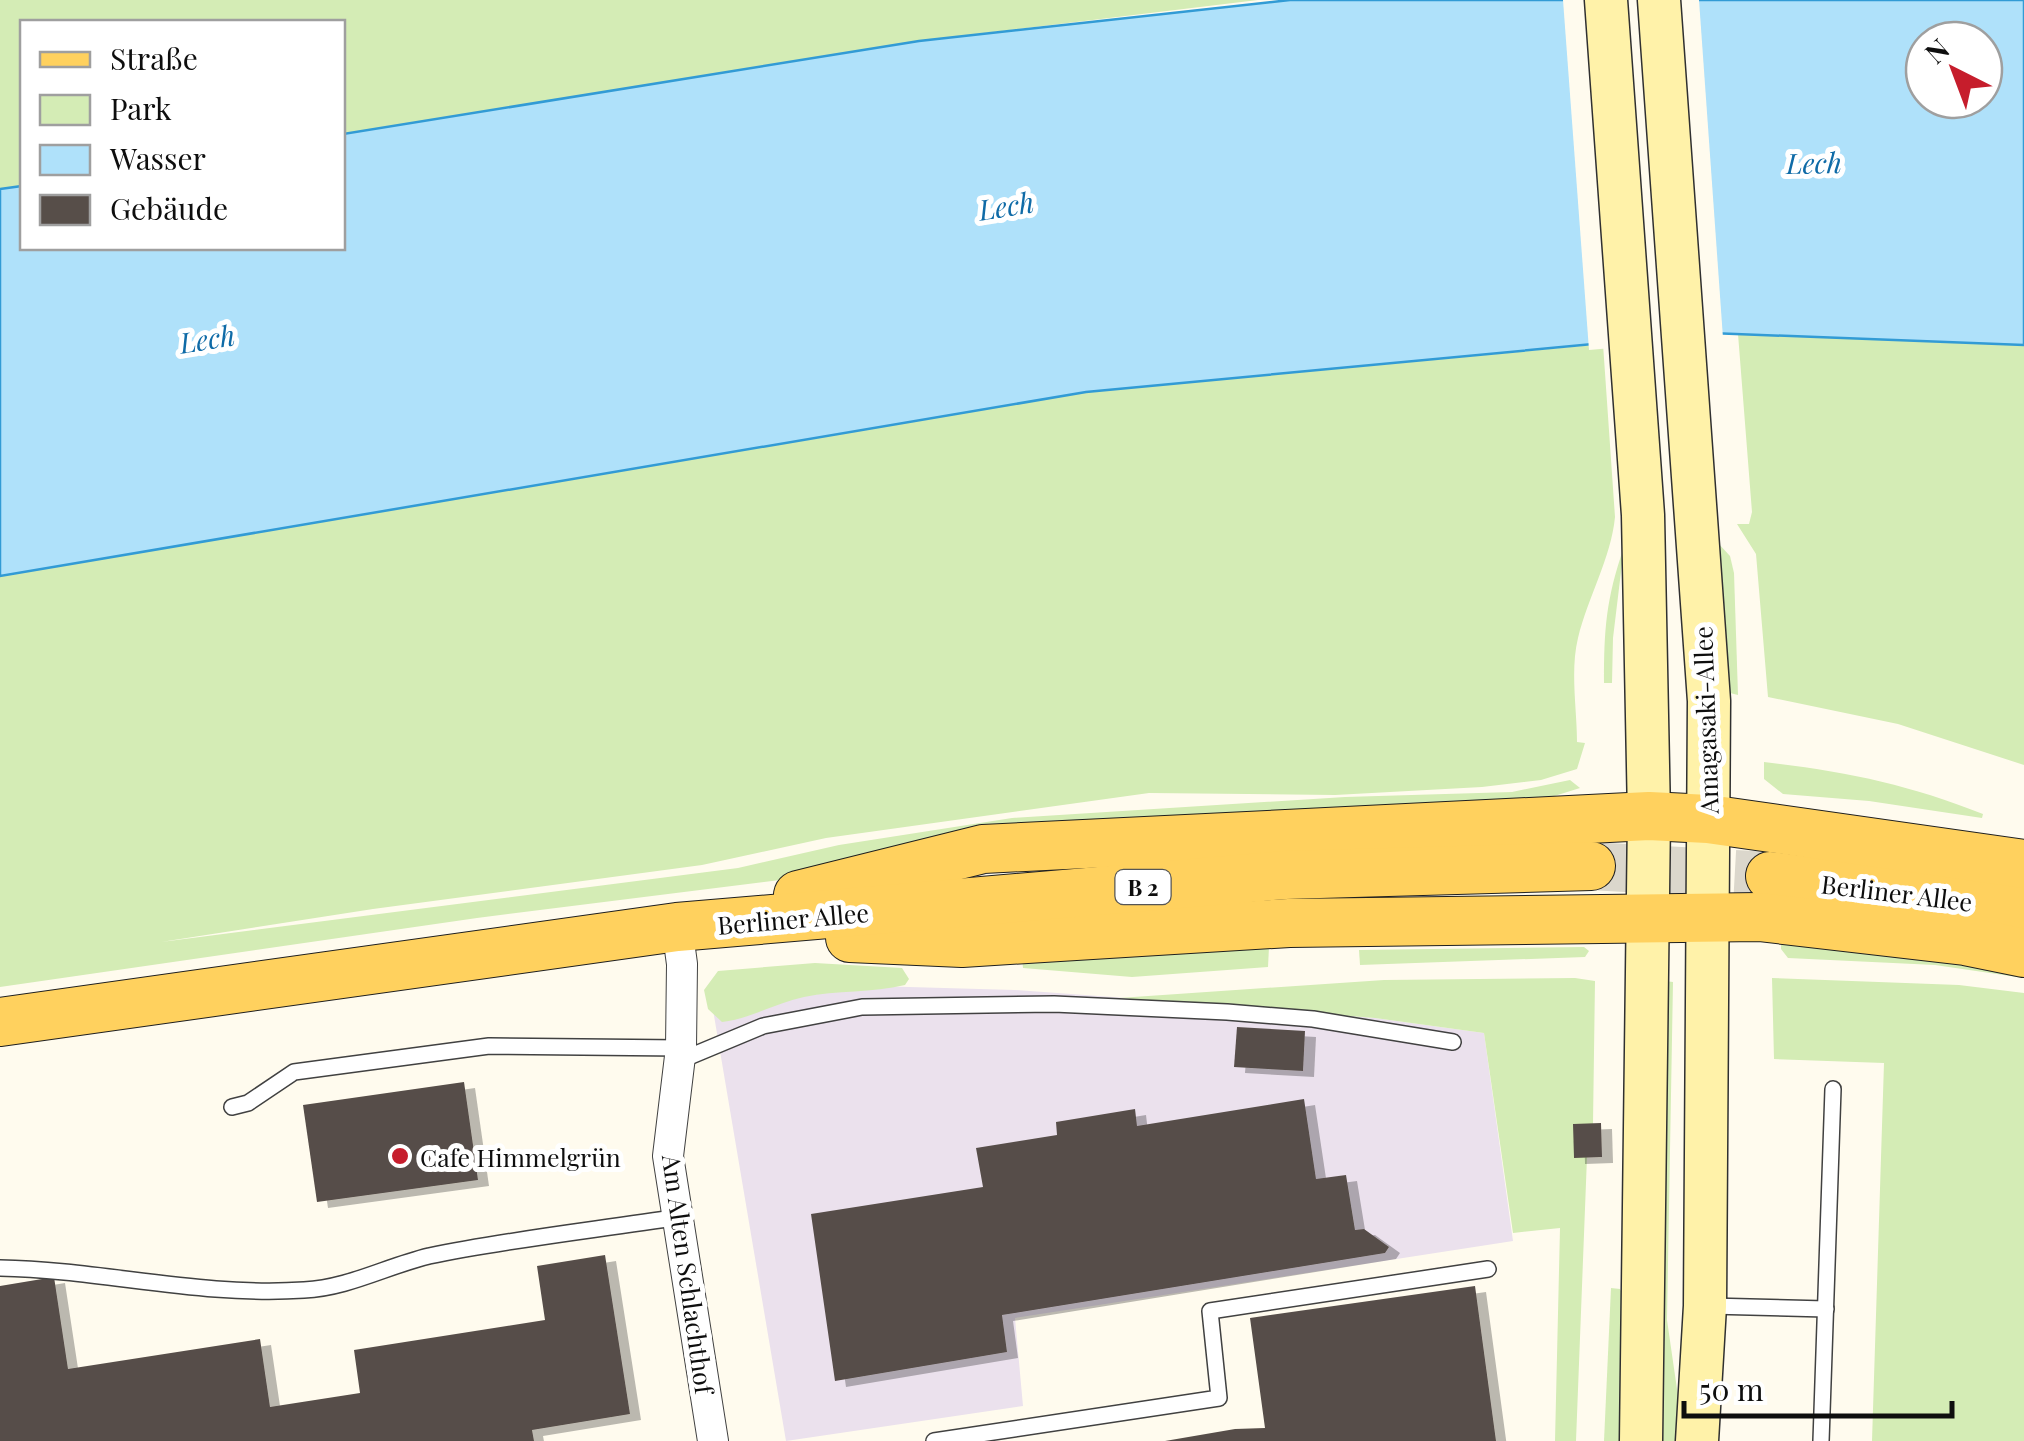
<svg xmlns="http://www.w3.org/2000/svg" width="2024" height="1441" viewBox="0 0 2024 1441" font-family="'Playfair Display',serif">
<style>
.industrial{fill:#ebe1ed}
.green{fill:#d4ecb5}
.water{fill:#afe1fa;stroke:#329bd5;stroke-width:2.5;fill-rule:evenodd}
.pier{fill:#fffbee}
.building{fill:#574e49;filter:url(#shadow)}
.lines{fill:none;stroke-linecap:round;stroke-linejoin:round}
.primary-tunnel{stroke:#dbd7cc;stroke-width:48;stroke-dasharray:48 24;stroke-linecap:butt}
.lane-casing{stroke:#414141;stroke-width:18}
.street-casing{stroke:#414141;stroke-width:32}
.secondary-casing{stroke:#303030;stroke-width:45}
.primary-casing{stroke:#1f1f1f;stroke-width:50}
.lane{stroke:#fff;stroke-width:15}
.street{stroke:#fff;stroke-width:30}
.secondary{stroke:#fff2a9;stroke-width:42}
.primary{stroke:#ffd15e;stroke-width:48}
.poi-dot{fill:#c61d2c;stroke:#fff;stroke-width:4}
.labels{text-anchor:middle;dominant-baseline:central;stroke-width:10;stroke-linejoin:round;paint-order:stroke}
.shield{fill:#fff;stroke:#565656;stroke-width:2.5}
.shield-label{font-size:22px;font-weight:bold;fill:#0e0e0e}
.street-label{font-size:25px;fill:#0e0e0e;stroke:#fff}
.poi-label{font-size:25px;fill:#0e0e0e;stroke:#fff;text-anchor:start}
.water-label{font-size:28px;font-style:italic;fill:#0f6ba7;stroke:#fff}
</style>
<defs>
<filter id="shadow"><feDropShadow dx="11" dy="6" stdDeviation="0" flood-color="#0004"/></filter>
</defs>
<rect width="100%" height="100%" fill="#fffbee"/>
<polygon class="industrial" points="838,985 1015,990 1264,1008 1375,1018 1484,1033 1513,1241 1015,1318 1023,1406 786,1441 710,992"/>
<g class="green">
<polygon points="0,0 1258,0 919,41 343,134 342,22 22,22 22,186 0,189"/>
<polygon points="1738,334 2024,345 2024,765 1898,724 1768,697 1756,554 1737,524 1749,524 1752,512"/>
<path d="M1603,344l12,173c-4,41 -27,80 -37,121 -8,32 -1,72 -1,104l8,1 -8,26 -36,11 -59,7 -147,8 -186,-2 -323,45 -124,27 -329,44 -212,33 577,-74 101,-23 173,-27 333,-21 167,-5 58,-12 10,8 -32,10 -720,76 -351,44 -477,69v-411l1086,-184z"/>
<polygon points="1717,542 1730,556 1734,573 1738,695 1726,692"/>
<path d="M1624,547l-11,91 -1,45h-8c0,-54 2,-84 20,-136z"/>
<path d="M1764,762c80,9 144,22 219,52l-1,4 -113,-17 -86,-7 -19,-15z"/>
<polygon points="1781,943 2024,969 2024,978 1935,965 1788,958 1781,949"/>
<polygon points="1269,947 1268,967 1132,977 1023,968 1022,958"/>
<polygon points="1584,947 1589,951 1585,957 1360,965 1359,950"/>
<path d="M815,963l87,5 7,11 -4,6c-33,8 -68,5 -101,12 -29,6 -54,22 -82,25l-14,-13 -4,-19 14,-19z"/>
<polygon points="1575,978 1595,981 1593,1124 1573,1124 1587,1157 1576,1441 1555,1441 1560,1228 1513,1233 1484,1033 1375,1018 1119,998 1384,980"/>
<polygon points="1772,978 1959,985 2024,993 2024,1441 1872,1441 1884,1063 1774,1059"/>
<polygon points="1665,981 1673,982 1667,1320 1679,1403 1677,1441 1656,1441"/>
<polygon points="1611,1288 1620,1289 1626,1302 1619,1441 1604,1441"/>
</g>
<path class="water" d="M1290,0h734v345l-314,-12 -624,59 -1086,184v-387l22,-3v62h320l1,-114 576,-93zM1924,40h60v60h-60z"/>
<polygon class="pier" points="1563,0 1699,0 1723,338 1589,350"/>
<g class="building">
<polygon points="1237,1027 1305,1031 1303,1071 1234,1067"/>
<polygon points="464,1082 478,1180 317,1202 303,1105"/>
<polygon points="1304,1099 1316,1179 1346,1175 1355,1230 1364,1229 1389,1247 1385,1253 1002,1315 1007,1352 835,1381 811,1214 983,1187 976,1148 1057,1135 1056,1122 1135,1109 1137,1126"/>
<polygon points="1601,1123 1602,1157 1574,1158 1573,1124"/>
<polygon points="605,1255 630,1414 532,1430 534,1441 0,1441 0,1286 54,1277 68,1369 260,1339 270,1407 360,1393 354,1350 545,1320 537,1266"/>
<polygon points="1475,1286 1496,1441 1165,1441 1235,1429 1265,1428 1250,1318"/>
</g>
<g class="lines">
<polyline class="primary-tunnel" points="1591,866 1770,876"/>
<defs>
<g id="lane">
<polyline points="679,1061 763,1026 862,1007 1054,1004 1227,1012 1313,1019 1453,1042"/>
<polyline points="232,1107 248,1103 294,1072 489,1046 681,1048"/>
<path d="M0,1268c102,2 201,29 304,22 44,-2 83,-24 125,-34 82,-17 167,-26 250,-39"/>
<polyline points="1710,1306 1826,1309"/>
<polyline points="934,1441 1219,1398 1210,1311 1488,1269"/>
<polyline points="1821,1441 1833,1089"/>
</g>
<polyline id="street" points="677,927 682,964 681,1048 668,1156 713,1441"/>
<g id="secondary">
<polyline points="1606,0 1643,515 1649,816 1641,1441"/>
<polyline points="1659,0 1709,701 1705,1306 1697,1441"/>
</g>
<g id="primary">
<polyline points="1770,876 2024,909"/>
<polyline points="798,895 983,849 1649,816 1708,819 2024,864"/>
<polyline points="850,938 962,943 1289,923 1759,917 1965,941 2024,953"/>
<polyline points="0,1022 677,927 1285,875 1591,866"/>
</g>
</defs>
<use href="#lane" class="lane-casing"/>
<use href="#street" class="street-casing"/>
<use href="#secondary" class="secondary-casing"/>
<use href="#primary" class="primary-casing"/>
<use href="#lane" class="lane"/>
<use href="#street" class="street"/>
<use href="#secondary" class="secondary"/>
<use href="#primary" class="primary"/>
</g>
<circle class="poi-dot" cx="400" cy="1156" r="10"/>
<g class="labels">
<rect class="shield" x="1115.5" y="870" width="55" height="34" rx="8"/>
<g class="shield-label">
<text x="1143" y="887">B 2</text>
</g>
<g class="street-label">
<text transform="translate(1705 720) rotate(-92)">Amagasaki-Allee</text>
<text transform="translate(1897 892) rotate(7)">Berliner Allee</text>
<text transform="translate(793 918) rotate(-5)">Berliner Allee</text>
<text transform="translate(689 1274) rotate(82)">Am Alten Schlachthof</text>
</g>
<g class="poi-label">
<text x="420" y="1156">Cafe Himmelgrün</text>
</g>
<g class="water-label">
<text transform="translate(1814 162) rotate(-1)">Lech</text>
<text transform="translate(1006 205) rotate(-9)">Lech</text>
<text transform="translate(207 338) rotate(-9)">Lech</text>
</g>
</g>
<rect x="20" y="20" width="325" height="230" fill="#ffffff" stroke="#9f9f9f" stroke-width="2.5"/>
<rect x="40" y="52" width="50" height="15" fill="#ffd15e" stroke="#9f9f9f" stroke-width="2.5"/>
<text x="110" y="70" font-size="30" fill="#0e0e0e">Straße</text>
<rect x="40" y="95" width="50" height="30" fill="#d4ecb5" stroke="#9f9f9f" stroke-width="2.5"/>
<text x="110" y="120" font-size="30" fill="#0e0e0e">Park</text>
<rect x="40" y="145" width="50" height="30" fill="#afe1fa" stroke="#9f9f9f" stroke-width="2.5"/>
<text x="110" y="170" font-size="30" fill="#0e0e0e">Wasser</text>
<rect x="40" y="195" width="50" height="30" fill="#574e49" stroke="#9f9f9f" stroke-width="2.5"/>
<text x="110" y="220" font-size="30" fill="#0e0e0e">Gebäude</text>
<g transform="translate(1954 70) rotate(318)"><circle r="48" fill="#ffffff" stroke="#9f9f9f" stroke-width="2.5"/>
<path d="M0-8L18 38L0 25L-18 38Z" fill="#c61d2c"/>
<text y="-15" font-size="28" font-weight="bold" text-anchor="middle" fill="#0e0e0e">N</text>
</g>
<path d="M1684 1401v15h268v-15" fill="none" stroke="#0e0e0e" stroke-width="5"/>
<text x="1699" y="1401" font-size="30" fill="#0e0e0e" stroke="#ffffff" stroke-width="8" paint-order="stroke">50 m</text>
</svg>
